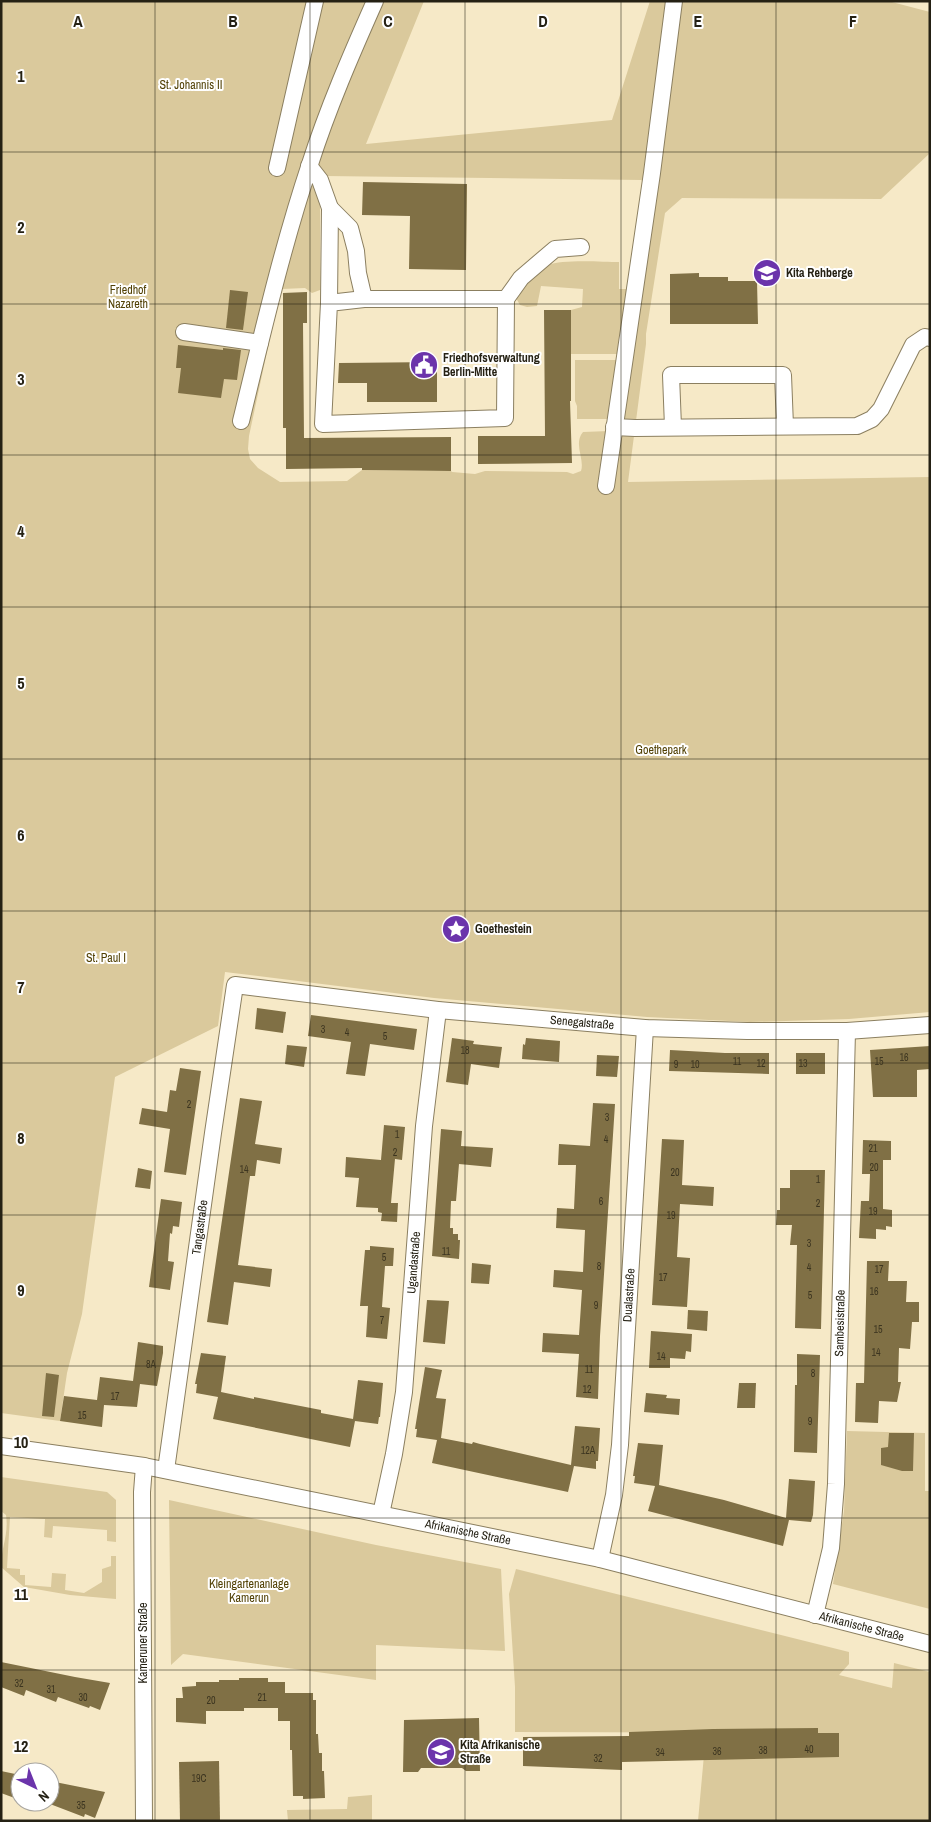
<svg xmlns="http://www.w3.org/2000/svg" width="931" height="1822" viewBox="0 0 931 1822" font-family="'Archivo Narrow',sans-serif">
<style>
.green{fill:#dac99c;fill-rule:evenodd}
.building{fill:#807045}
.lines{fill:none;stroke-linecap:round;stroke-linejoin:round}
.minor-casing{stroke:#8b7f60;stroke-width:18}
.minor{stroke:#fff;stroke-width:16}
.grid{fill:none;stroke:#252114;stroke-width:1;stroke-opacity:0.55}
.labels{text-anchor:middle;dominant-baseline:central;stroke-width:4;stroke-linejoin:round;paint-order:stroke}
.number-label{font-size:10px;fill:#3c3520}
.park-label{font-size:12px;fill:#514004;stroke:#fff}
.poi-label{font-size:12px;font-weight:bold;fill:#252114;stroke:#fff;text-anchor:start}
.street-label{font-size:12px;fill:#252114;stroke:#fff}
.grid-label{font-size:16px;text-anchor:middle;font-weight:bold;fill:#252114;stroke:#fff;stroke-width:4;stroke-linejoin:round;paint-order:stroke}
</style>
<rect width="100%" height="100%" fill="#f6e9c7"/>
<g class="green">
<path d="M1,1h423l-58,143 246,-24 38,-119h238l42,11v141l-49,46 -199,-1 -17,15 -19,121v10l-18,138 302,-5v535l-81,7 -99,3 -103,-5 -213,-19 -209,-26 -7,54 -103,51 -33,237 -15,59 -7,48 -59,-8zM325,176l316,4 2,1 -14,108h-10v-27c-16,0 -57,-3 -71,3 -12,5 -22,17 -32,25v8l4,7 7,2 10,-1 4,-20 42,3 -1,18 -11,3v44h49l-3,6h-42v41l2,5v13h33l-1,12 -26,1c-10,12 2,27 -2,39l-8,3 -6,-2 -82,-1 -10,3 -23,-2 -1,-1 -89,-1 -15,11 -67,1 -22,-14 -8,-9 -2,-10 1,-13 31,-145 2,-2 23,-1 7,5 8,-3v-83l-1,-8 -6,-13z"/>
<polygon points="847,1431 925,1433 925,1491 930,1491 930,1609 833,1584 844,1511"/>
<path d="M1,1477l106,15 9,8v42l-9,-1v-11l-54,-4 -1,12 -8,-1 1,-18 -35,-2 -3,51 13,1v6h5v10l26,2 1,-14 14,1 -1,16 19,3 18,-11v-13l9,-3v-10h5v43l-46,-4 -46,-8 -23,-20c0,-19 8,-33 5,-52l-5,-4z"/>
<polygon points="169,1500 376,1545 501,1569 505,1651 376,1645 376,1680 183,1654 171,1665"/>
<polygon points="516,1569 849,1652 849,1664 839,1675 892,1688 894,1663 930,1672 930,1821 698,1821 704,1755 839,1757 839,1733 515,1732 515,1687 509,1594"/>
<polygon points="372,1795 372,1821 288,1821 287,1810 347,1809 348,1797"/>
</g>
<g class="building">
<polygon points="363,182 467,184 466,270 409,269 410,216 362,215"/>
<polygon points="699,273 699,277 728,277 728,281 757,281 758,324 670,324 670,274"/>
<polygon points="230,290 248,292 243,330 226,328"/>
<polygon points="307,292 307,323 303,323 304,438 451,437 451,471 362,470 362,468 286,469 286,428 283,428 283,293"/>
<polygon points="544,310 571,310 571,401 570,401 572,463 478,464 478,436 545,436"/>
<polygon points="178,345 223,350 223,348 241,350 237,380 224,379 221,398 178,393 181,368 176,368"/>
<polygon points="437,362 437,402 367,402 367,383 338,383 339,363"/>
<polygon points="257,1008 286,1012 283,1033 255,1029"/>
<polygon points="311,1015 417,1029 414,1050 370,1044 365,1076 346,1074 351,1042 308,1036"/>
<polygon points="452,1038 474,1041 473,1044 502,1047 499,1068 471,1064 468,1085 446,1082"/>
<polygon points="526,1038 560,1041 559,1062 522,1059 523,1044 525,1045"/>
<polygon points="287,1045 307,1047 304,1067 285,1064"/>
<polygon points="930,1046 930,1069 917,1070 917,1097 873,1097 870,1050"/>
<polygon points="670,1050 725,1053 769,1053 769,1074 669,1071"/>
<rect x="796" y="1053" width="29" height="21"/>
<polygon points="597,1055 619,1056 617,1077 596,1076"/>
<polygon points="180,1068 201,1071 186,1175 164,1172 170,1129 139,1124 142,1108 167,1112 170,1090 176,1091"/>
<polygon points="240,1098 262,1101 255,1144 282,1148 280,1164 257,1160 255,1176 250,1176 238,1265 272,1269 270,1287 234,1282 228,1325 207,1322"/>
<polygon points="593,1103 615,1104 600,1336 598,1399 576,1397 579,1354 542,1352 543,1333 579,1335 582,1290 553,1287 554,1270 583,1272 585,1230 556,1228 557,1208 574,1209 576,1165 558,1165 559,1144 590,1146"/>
<polygon points="384,1125 405,1127 402,1160 395,1159 391,1203 398,1203 397,1222 381,1221 382,1213 378,1212 378,1208 356,1207 359,1178 345,1177 346,1157 381,1160"/>
<polygon points="441,1129 462,1131 461,1146 493,1148 491,1167 459,1164 456,1201 451,1201 450,1228 453,1228 453,1234 458,1234 458,1240 460,1240 459,1259 432,1256"/>
<polygon points="662,1139 684,1140 682,1185 714,1187 713,1206 680,1204 677,1257 690,1258 687,1307 652,1305"/>
<polygon points="863,1140 891,1141 891,1160 883,1160 883,1209 892,1210 892,1227 886,1226 886,1230 876,1229 876,1239 859,1238 861,1201 869,1201 870,1174 862,1174"/>
<polygon points="138,1168 152,1171 150,1189 135,1187"/>
<polygon points="790,1170 825,1170 821,1329 795,1328 797,1245 790,1245 792,1225 776,1225 777,1210 780,1210 780,1188 790,1188"/>
<polygon points="161,1199 182,1202 179,1227 173,1226 172,1234 170,1233 168,1261 174,1262 170,1290 149,1287"/>
<polygon points="370,1246 394,1248 393,1266 385,1266 382,1307 390,1308 387,1339 366,1337 368,1306 360,1306 365,1250 370,1250"/>
<polygon points="867,1261 889,1261 888,1281 907,1281 906,1302 919,1302 919,1322 912,1322 910,1349 899,1348 898,1382 901,1382 897,1402 879,1401 878,1423 855,1422 856,1383 864,1383"/>
<polygon points="472,1263 491,1265 489,1284 471,1283"/>
<polygon points="427,1300 449,1301 445,1344 423,1342"/>
<polygon points="688,1310 708,1311 707,1331 687,1329"/>
<polygon points="651,1331 692,1334 691,1352 686,1351 685,1359 670,1358 670,1368 649,1368"/>
<polygon points="138,1342 163,1346 163,1353 157,1386 140,1384 137,1407 104,1405 102,1427 60,1421 64,1396 97,1400 100,1377 133,1381"/>
<polygon points="201,1353 226,1356 221,1392 254,1399 254,1397 321,1410 321,1413 353,1419 358,1380 383,1383 380,1417 379,1417 378,1424 355,1421 350,1447 213,1419 218,1397 196,1393 197,1384 195,1384"/>
<polygon points="797,1354 820,1355 817,1453 794,1452 795,1385 797,1385"/>
<polygon points="425,1367 442,1370 436,1398 446,1399 441,1438 472,1444 473,1442 480,1444 571,1465 575,1426 600,1428 598,1461 596,1461 596,1469 574,1466 568,1492 432,1463 437,1440 416,1437 417,1429 415,1429"/>
<polygon points="46,1373 59,1375 54,1417 42,1416"/>
<polygon points="739,1383 756,1383 755,1408 737,1408"/>
<polygon points="646,1393 667,1395 666,1398 680,1399 679,1415 644,1412"/>
<polygon points="889,1433 914,1433 913,1471 902,1471 881,1465 881,1448 888,1447"/>
<polygon points="638,1443 663,1445 659,1485 724,1500 786,1518 789,1479 815,1481 813,1515 811,1522 789,1520 783,1546 648,1511 655,1486 634,1483 635,1476 633,1476"/>
<polygon points="1,1662 75,1677 110,1683 100,1710 90,1706 89,1708 58,1697 56,1702 26,1690 24,1696 1,1687"/>
<polygon points="239,1678 268,1678 268,1682 285,1682 285,1693 313,1693 313,1700 316,1700 316,1734 318,1734 319,1753 322,1753 322,1771 324,1771 325,1798 303,1799 303,1796 293,1796 292,1750 290,1750 290,1721 278,1721 278,1708 244,1708 244,1711 206,1711 206,1724 176,1722 176,1698 183,1698 182,1687 196,1686 196,1682 219,1682 219,1680 239,1680"/>
<polygon points="479,1718 480,1771 466,1771 462,1768 421,1768 418,1772 403,1772 404,1720"/>
<polygon points="818,1728 818,1733 839,1733 839,1757 622,1762 622,1770 523,1766 523,1737 629,1736 629,1732 713,1729"/>
<polygon points="219,1761 220,1821 180,1821 179,1762"/>
<polygon points="1,1771 20,1775 20,1800 1,1793"/>
<polygon points="50,1781 105,1792 95,1818 85,1814 84,1817 50,1804"/>
</g>
<g class="lines">
<defs>
<g id="minor">
<polyline points="309,166 320,180 330,208 329,303 323,424 505,418 506,299 364,299 329,303"/>
<polyline points="277,168 315,1"/>
<polyline points="330,208 350,228 356,251 358,273 364,299"/>
<polyline points="506,299 521,278 555,249 581,247"/>
<polyline points="184,332 260,343"/>
<path d="M241,421c21,-86 41,-173 69,-257 18,-56 41,-109 65,-163"/>
<polyline points="614,427 635,428 857,426 872,419 881,409 913,345 925,337 930,338"/>
<polyline points="673,427 671,375 783,375 785,426"/>
<polyline points="606,486 652,173 674,1"/>
<path id="s1" d="M1,1446l143,20 456,93 330,85"/>
<path id="s2" d="M166,1470l47,-337 22,-148 203,25 207,18 102,3h100l83,-6"/>
<path id="s3" d="M381,1514l13,-60 10,-62 20,-266 14,-116"/>
<path id="s4" d="M600,1559l14,-64 6,-50 25,-417"/>
<path id="s5" d="M815,1615l16,-67 5,-64 11,-453"/>
<polyline points="144,1821 142,1492 144,1466"/>
</g>
</defs>
<use href="#minor" class="minor-casing"/>
<use href="#minor" class="minor"/>
</g>
<path class="grid" d="M155,1v1820M310,1v1820M465,1v1820M621,1v1820M776,1v1820M1,152h929M1,304h929M1,455h929M1,607h929M1,759h929M1,911h929M1,1063h929M1,1215h929M1,1366h929M1,1518h929M1,1670h929"/>
<defs>
<symbol id="school-disc" viewBox="-11 -11 22 22"><circle r="9.5" fill="#6b34ab" stroke="#fff"/><path d="M0-5L7-2L0 1L-7-2ZM-4 1L0 2.5L4 1V4Q0 6-4 4Z" fill="#fff"/></symbol>
<symbol id="civic-disc" viewBox="-11 -11 22 22"><circle r="9.5" fill="#6b34ab" stroke="#fff"/><path d="M-.6-6.5H3V-4.5H.6V-3L4-1V1h2V6H-6V1h2V-1L-.6-3ZM-1.2 2.5V6h2.4V2.5Z" fill="#fff"/></symbol>
<symbol id="sight-disc" viewBox="-11 -11 22 22"><circle r="9.5" fill="#6b34ab" stroke="#fff"/><path d="M0-6L1.8-2.2L6-1.7L2.9 1.2L3.7 5.4L0 3.3L-3.7 5.4L-2.9 1.2L-6-1.7L-1.8-2.2Z" fill="#fff"/></symbol>
</defs>
<g fill-rule="evenodd">
<use href="#school-disc" x="751" y="257" width="32" height="32"/>
<use href="#civic-disc" x="408" y="349" width="32" height="32"/>
<use href="#sight-disc" x="440" y="913" width="32" height="32"/>
<use href="#school-disc" x="425" y="1736" width="32" height="32"/>
</g>
<g class="labels">
<g class="number-label">
<text x="323" y="1029">3</text>
<text x="347" y="1032">4</text>
<text x="385" y="1036">5</text>
<text x="465" y="1050">18</text>
<text x="904" y="1057">16</text>
<text x="737" y="1061">11</text>
<text x="879" y="1061">15</text>
<text x="761" y="1063">12</text>
<text x="803" y="1063">13</text>
<text x="676" y="1064">9</text>
<text x="695" y="1064">10</text>
<text x="189" y="1104">2</text>
<text x="607" y="1117">3</text>
<text x="397" y="1134">1</text>
<text x="606" y="1139">4</text>
<text x="873" y="1148">21</text>
<text x="395" y="1152">2</text>
<text x="874" y="1167">20</text>
<text x="244" y="1169">14</text>
<text x="675" y="1172">20</text>
<text x="818" y="1179">1</text>
<text x="601" y="1201">6</text>
<text x="818" y="1203">2</text>
<text x="873" y="1211">19</text>
<text x="671" y="1215">19</text>
<text x="809" y="1243">3</text>
<text x="446" y="1251">11</text>
<text x="384" y="1257">5</text>
<text x="599" y="1266">8</text>
<text x="809" y="1267">4</text>
<text x="879" y="1269">17</text>
<text x="663" y="1277">17</text>
<text x="874" y="1291">16</text>
<text x="810" y="1295">5</text>
<text x="596" y="1305">9</text>
<text x="382" y="1320">7</text>
<text x="878" y="1329">15</text>
<text x="876" y="1352">14</text>
<text x="661" y="1356">14</text>
<text x="151" y="1364">8A</text>
<text x="589" y="1369">11</text>
<text x="813" y="1373">8</text>
<text x="587" y="1389">12</text>
<text x="115" y="1396">17</text>
<text x="82" y="1415">15</text>
<text x="810" y="1421">9</text>
<text x="588" y="1450">12A</text>
<text x="19" y="1683">32</text>
<text x="51" y="1689">31</text>
<text x="83" y="1697">30</text>
<text x="262" y="1697">21</text>
<text x="211" y="1700">20</text>
<text x="809" y="1749">40</text>
<text x="763" y="1750">38</text>
<text x="717" y="1751">36</text>
<text x="660" y="1752">34</text>
<text x="598" y="1758">32</text>
<text x="199" y="1778">19C</text>
<text x="81" y="1805">35</text>
</g>
<g class="park-label">
<text x="191" y="85">St. Johannis II</text>
<text x="128" y="290">Friedhof<tspan x="128" dy="14">Nazareth</tspan></text>
<text x="661" y="750">Goethepark</text>
<text x="106" y="958">St. Paul I</text>
<text x="249" y="1584">Kleingartenanlage<tspan x="249" dy="14">Kamerun</tspan></text>
</g>
<g class="poi-label">
<text x="786" y="273">Kita Rehberge</text>
<text x="443" y="358">Friedhofsverwaltung<tspan x="443" dy="14">Berlin-Mitte</tspan></text>
<text x="475" y="929">Goethestein</text>
<text x="460" y="1745">Kita Afrikanische<tspan x="460" dy="14">Straße</tspan></text>
</g>
<g class="street-label">
<text stroke="none"><textPath href="#s2" startOffset="839">Senegalstraße</textPath></text>
<text stroke="none"><textPath href="#s2" startOffset="245">Tangastraße</textPath></text>
<text stroke="none"><textPath href="#s3" startOffset="254">Ugandastraße</textPath></text>
<text stroke="none"><textPath href="#s4" startOffset="266">Dualastraße</textPath></text>
<text stroke="none"><textPath href="#s5" startOffset="294">Sambesistraße</textPath></text>
<text stroke="none"><textPath href="#s1" startOffset="475">Afrikanische Straße</textPath></text>
<text stroke="none"><textPath href="#s1" startOffset="880">Afrikanische Straße</textPath></text>
<text transform="translate(143 1643) rotate(-90)">Kameruner Straße</text>
</g>
</g>
<g class="grid-label">
<text x="78" y="27">A</text>
<text x="233" y="27">B</text>
<text x="388" y="27">C</text>
<text x="543" y="27">D</text>
<text x="698" y="27">E</text>
<text x="853" y="27">F</text>
<text x="21" y="82">1</text>
<text x="21" y="233">2</text>
<text x="21" y="385">3</text>
<text x="21" y="537">4</text>
<text x="21" y="689">5</text>
<text x="21" y="841">6</text>
<text x="21" y="993">7</text>
<text x="21" y="1144">8</text>
<text x="21" y="1296">9</text>
<text x="21" y="1448">10</text>
<text x="21" y="1600">11</text>
<text x="21" y="1752">12</text>
</g>
<rect width="931" height="1822" fill="none" stroke="#252114" stroke-width="5"/>
<g transform="translate(35 1787) rotate(137)"><circle r="24" fill="#ffffff" stroke="#a8a6a1"/>
<path d="M0-4L9 19L0 12L-9 19Z" fill="#6b34ab"/>
<text y="-8" font-size="14" font-weight="bold" text-anchor="middle" fill="#252114">N</text>
</g>
</svg>
